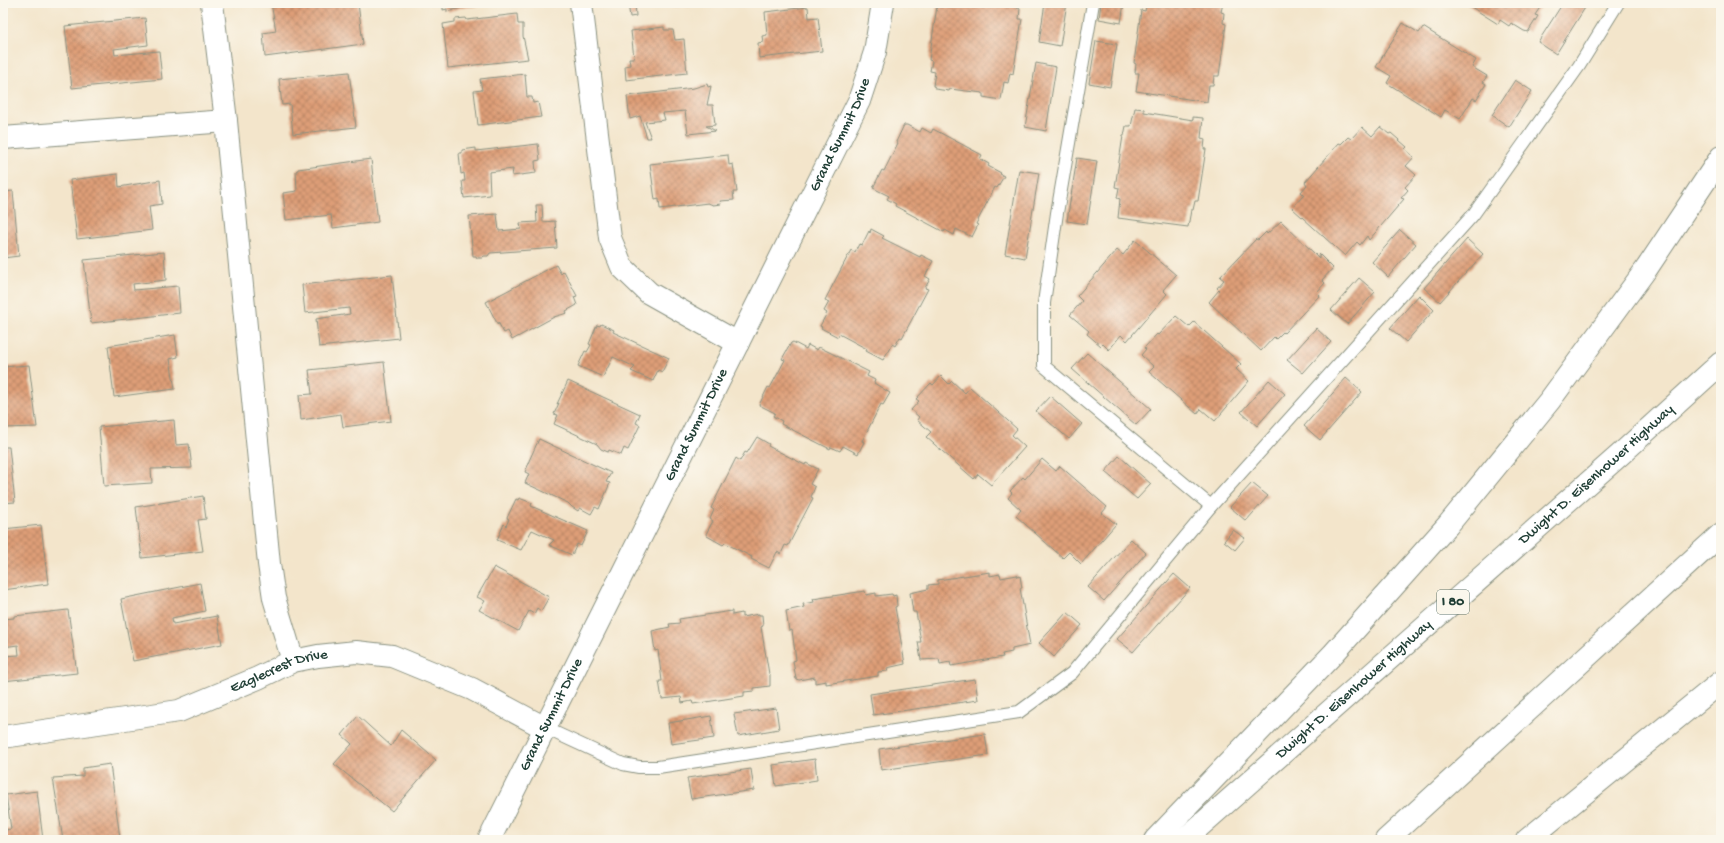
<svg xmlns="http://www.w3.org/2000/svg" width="1724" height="843" viewBox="0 0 1724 843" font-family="'Gochi Hand',sans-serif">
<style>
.building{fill:url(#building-cross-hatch)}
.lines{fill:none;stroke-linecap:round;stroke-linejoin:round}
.service-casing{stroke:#899180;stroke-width:14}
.minor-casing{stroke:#899180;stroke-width:24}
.motorway-casing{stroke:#899180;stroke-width:24}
.service{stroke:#fff;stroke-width:12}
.minor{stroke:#fff;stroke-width:22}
.motorway{stroke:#fff;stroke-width:22}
.labels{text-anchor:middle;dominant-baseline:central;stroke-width:3;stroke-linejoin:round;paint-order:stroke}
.shield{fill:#fbf7ec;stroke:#61756b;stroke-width:1}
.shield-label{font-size:14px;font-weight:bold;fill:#1f3d34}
.street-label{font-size:15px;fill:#1f3d34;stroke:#fbf7ec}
</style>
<defs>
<pattern id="building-cross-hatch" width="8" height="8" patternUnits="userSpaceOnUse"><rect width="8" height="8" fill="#de9e77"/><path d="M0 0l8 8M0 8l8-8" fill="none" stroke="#b38262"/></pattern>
</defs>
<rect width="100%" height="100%" fill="#fbf7ec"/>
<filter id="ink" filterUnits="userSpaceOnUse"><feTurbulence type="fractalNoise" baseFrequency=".025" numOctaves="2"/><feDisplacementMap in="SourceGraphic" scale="8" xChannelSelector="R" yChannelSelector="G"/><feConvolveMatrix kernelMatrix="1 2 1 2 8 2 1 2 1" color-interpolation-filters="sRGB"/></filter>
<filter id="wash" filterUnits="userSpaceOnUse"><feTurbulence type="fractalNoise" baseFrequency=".012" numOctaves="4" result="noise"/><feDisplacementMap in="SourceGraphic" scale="16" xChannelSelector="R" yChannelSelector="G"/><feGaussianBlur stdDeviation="0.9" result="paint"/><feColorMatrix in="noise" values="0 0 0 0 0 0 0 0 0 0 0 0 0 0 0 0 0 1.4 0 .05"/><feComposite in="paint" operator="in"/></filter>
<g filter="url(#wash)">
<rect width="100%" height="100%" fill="#f3e5cb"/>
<g id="blocks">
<g class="building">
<polygon points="271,3 358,3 363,44 265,57 263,33 276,31"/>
<polygon points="443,3 494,3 494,4 460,8 447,12 447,9 443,10"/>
<polygon points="628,3 635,3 636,16 630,17"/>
<polygon points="673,3 701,3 701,4 674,7"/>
<polygon points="941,3 1018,3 1017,8 1020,8 1019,19 1022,19 1013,74 1010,73 1008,83 1004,82 1001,100 983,97 983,93 950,89 949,91 935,89 935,87 933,86 935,72 930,71 932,61 929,60 937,6 941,6"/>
<polygon points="1045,3 1067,3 1060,46 1039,42"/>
<polygon points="1101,3 1124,3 1121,23 1099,19"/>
<polygon points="1147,3 1223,3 1221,12 1224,13 1223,23 1226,24 1219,76 1214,76 1213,85 1209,85 1207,102 1136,91 1139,73 1135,73 1136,64 1134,63 1141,10 1145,11"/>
<polygon points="1465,3 1543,3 1535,15 1538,16 1528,32 1524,31 1511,23 1509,26 1500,20 1498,24"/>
<polygon points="1563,3 1588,3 1556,54 1538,42"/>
<polygon points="808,7 809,18 818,17 822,51 759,58 758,43 763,42 762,36 767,35 765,12"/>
<polygon points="517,14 518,24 523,24 523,36 528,59 448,68 443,24 455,22 455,19 466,18 467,20"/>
<polygon points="145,18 148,45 114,49 115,55 159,51 162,79 72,88 65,26"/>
<polygon points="1403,23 1419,33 1423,27 1476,60 1472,67 1487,76 1483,82 1486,84 1476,100 1473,98 1460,119 1445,110 1441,117 1387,83 1391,76 1376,67"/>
<polygon points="664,27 664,30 673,30 675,40 684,39 687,73 626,80 625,66 630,65 629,58 634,58 631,31"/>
<polygon points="1096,41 1117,44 1110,87 1089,83"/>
<polygon points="1036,63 1056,67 1046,131 1025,127"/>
<polygon points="349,72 356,127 293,134 290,104 282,105 279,79"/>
<polygon points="525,74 527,97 532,97 533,103 538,102 541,117 478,125 474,91 482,90 480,79"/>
<polygon points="1515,80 1532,91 1509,127 1492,115"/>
<polygon points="707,84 708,87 711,86 707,105 713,105 715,125 706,126 716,131 688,134 685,111 663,113 665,120 645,122 651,138 647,138 640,116 630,119 627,96 694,88"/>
<polygon points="1135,108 1144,109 1144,112 1193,120 1193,117 1203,118 1201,138 1205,139 1204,149 1206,149 1198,201 1195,201 1193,210 1191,210 1188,227 1118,218 1120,199 1117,198 1119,188 1115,187 1123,136 1124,136 1126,126 1131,126"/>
<polygon points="904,125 907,125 920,132 922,128 931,133 933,129 982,155 980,159 989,164 988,166 1001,173 1000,174 1004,176 997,188 995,187 976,224 978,225 972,237 956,229 954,235 945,230 944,232 895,206 896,204 887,199 889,196 873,188 882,170 884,171 898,143 896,142"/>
<polygon points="1362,127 1372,136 1380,127 1389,134 1391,133 1407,147 1405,149 1414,157 1406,166 1416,175 1405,187 1408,190 1401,198 1404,199 1369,240 1367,236 1360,245 1357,242 1345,256 1292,208 1304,195 1301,192 1307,185 1305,182 1339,143 1341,144 1348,137 1351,139"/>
<polygon points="538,144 540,160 535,161 536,173 512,176 513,169 489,172 490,195 464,198 462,181 465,181 464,173 461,174 459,153 462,153 462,150 476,148 476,151"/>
<polygon points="728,155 729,165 733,164 737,192 733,192 734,200 720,201 721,204 713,205 708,203 660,209 659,199 655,200 650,164"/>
<polygon points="1077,158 1097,161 1087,224 1067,221"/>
<polygon points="371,159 378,222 333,228 331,215 286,220 283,193 297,191 296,171 298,170 298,169"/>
<polygon points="1019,170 1039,173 1025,258 1005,254"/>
<polygon points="118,174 119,187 160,180 162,204 149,206 152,230 77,239 70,180"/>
<polygon points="13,191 19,256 3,258 3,192"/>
<polygon points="536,205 542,205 543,222 555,221 557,248 490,253 488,256 484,256 482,258 477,258 476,256 473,256 469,216 497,214 499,231 521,229 520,223 537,222"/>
<polygon points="1281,221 1319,258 1319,254 1333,268 1322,280 1325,283 1317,292 1320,295 1284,333 1283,332 1276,339 1274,337 1261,351 1209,302 1219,290 1217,288 1224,280 1220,277 1256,239 1258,240 1266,232 1267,234"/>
<polygon points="871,229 884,236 882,238 920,257 921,255 933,261 925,276 930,279 925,288 928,289 902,338 900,337 895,346 892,344 883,360 866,351 867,349 839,334 838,337 821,328 822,327 820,326 827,313 824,311 829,302 825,300 851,250 855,252 859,244 862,245 869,231 870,233"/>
<polygon points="1400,230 1416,244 1388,277 1372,262"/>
<polygon points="1467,239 1483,254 1440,302 1424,288"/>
<polygon points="1135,240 1176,275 1163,290 1167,294 1127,341 1121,335 1109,350 1103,344 1101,346 1087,334 1089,331 1070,315 1082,301 1077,296 1117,250 1123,255"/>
<polygon points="164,252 166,280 133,284 134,290 178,286 180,313 91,323 84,260"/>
<polygon points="556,265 561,274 564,271 577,296 574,297 577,305 566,311 567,313 554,317 512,340 508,331 504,333 498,322 498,325 486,302"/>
<polygon points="392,275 399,338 319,347 316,319 350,314 349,308 305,313 302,285"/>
<polygon points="1359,278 1375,292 1347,324 1331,310"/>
<polygon points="1419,295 1434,310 1406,342 1390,328"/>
<polygon points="1176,316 1189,327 1194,322 1241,364 1236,369 1249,381 1215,421 1201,409 1197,414 1149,372 1154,367 1141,355 1146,349 1144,348 1157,334 1158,335"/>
<polygon points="601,324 614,330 613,332 669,358 662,372 658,370 653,381 631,371 635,367 613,357 603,377 578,366 585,351 587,352 591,345 589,344 597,325 600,326"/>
<polygon points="1316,328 1331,342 1303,373 1287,360"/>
<polygon points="175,335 178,357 170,359 175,389 114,397 108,346"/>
<polygon points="793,342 806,349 808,345 817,350 819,347 869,372 867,376 875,380 874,383 890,393 883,405 881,404 862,441 864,442 858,454 843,446 840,451 831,447 830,449 781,424 782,421 773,416 775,413 759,405 768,387 770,388 785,360 782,359 791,343"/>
<polygon points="1087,353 1151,409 1136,425 1072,369"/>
<polygon points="384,362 391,421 343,427 341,414 301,420 299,395 312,394 309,370"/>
<polygon points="29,365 37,427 3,428 3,367"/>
<polygon points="941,376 949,384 952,381 965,393 970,387 1017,429 1012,435 1025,447 991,485 978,474 974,479 926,437 931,432 917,420 919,417 911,410 919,401 916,399 931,383 933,385"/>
<polygon points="1346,378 1362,392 1320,440 1304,426"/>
<polygon points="1269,380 1285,394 1257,426 1241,412"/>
<polygon points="568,381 640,414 636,423 640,425 628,450 624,448 621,455 609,450 608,452 601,449 597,444 554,424 558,415 554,414 559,403 557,404"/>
<polygon points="1050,396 1082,424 1069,439 1036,411"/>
<polygon points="174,420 176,445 189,444 192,468 151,469 152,483 104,486 99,427"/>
<polygon points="757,437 769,444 768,446 805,465 806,463 818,469 810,484 815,487 811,497 813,498 788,546 785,545 781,554 777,552 769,568 751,559 752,557 725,543 723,545 707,536 706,534 713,521 710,519 714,510 711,508 736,458 740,461 745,452 747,453"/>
<polygon points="539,439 611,473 606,482 610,483 599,509 595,507 591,514 580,508 578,511 572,507 568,503 525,483 529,474 525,472 530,461 528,463"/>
<polygon points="3,447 9,447 15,502 3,503"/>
<polygon points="1119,456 1151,484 1137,499 1105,472"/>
<polygon points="1042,459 1056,471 1060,466 1107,507 1102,513 1116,524 1081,564 1069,552 1063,558 1016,516 1021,510 1008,498 1012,493 1010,491 1023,477 1025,479"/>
<polygon points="1252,483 1268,496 1246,521 1230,507"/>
<polygon points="203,496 206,519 198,520 203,551 142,558 136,507"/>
<polygon points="519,498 532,503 531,506 588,531 581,546 577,544 572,555 549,545 554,540 532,530 521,550 497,540 504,524 506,526 509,519 507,518 516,499 518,500"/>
<polygon points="41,525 48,584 3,590 3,529"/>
<polygon points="1233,530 1245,538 1235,550 1224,541"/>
<polygon points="1131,539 1146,553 1104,601 1088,587"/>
<polygon points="494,567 549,597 541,611 537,608 534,614 529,611 518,631 479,610 485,601 477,597"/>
<polygon points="990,572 990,576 1000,574 1001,578 1017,575 1018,577 1020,576 1022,588 1020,588 1030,645 1012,649 1012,652 1002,654 1003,657 951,666 950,662 940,664 939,659 921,660 918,642 921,642 916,612 913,612 910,593 928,589 928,585 938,584 938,580"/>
<polygon points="1174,574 1190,588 1133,652 1117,639"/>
<polygon points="200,583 205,611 172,618 173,624 217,616 222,644 133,661 121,599"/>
<polygon points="865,591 866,595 876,593 876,596 892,594 893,596 896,595 897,606 895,607 905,664 887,668 888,671 878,672 878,676 826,684 826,681 815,683 815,677 799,680 796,679 793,661 796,660 792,630 789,631 786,611 804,607 803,604 814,602 813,599"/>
<polygon points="68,610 77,673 3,681 3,656 19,655 18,645 3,647 3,619 14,618 14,616"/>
<polygon points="732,611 732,615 742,613 742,617 759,614 759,615 762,615 763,626 761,627 769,674 770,674 770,686 754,688 754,691 744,692 744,696 693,704 692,701 682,703 681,697 662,699 659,681 662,681 658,650 655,651 652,631 670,627 669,624 680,623 679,619"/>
<polygon points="1067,612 1082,625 1054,657 1039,643"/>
<polygon points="975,679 978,700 873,715 870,694"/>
<polygon points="776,708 779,729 738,736 734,714"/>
<polygon points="358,716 391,746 401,730 436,760 392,811 334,764 352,744 342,735"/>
<polygon points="711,716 714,738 671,744 668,723"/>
<polygon points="985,734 988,755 881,770 879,749"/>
<polygon points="815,759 817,780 776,786 773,765"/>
<polygon points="110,764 120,838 63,840 53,778 83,776 83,768"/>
<polygon points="751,769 754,790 691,799 687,778"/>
<polygon points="37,791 43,840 3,840 3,823 5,830 11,829 6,795"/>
</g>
</g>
</g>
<g filter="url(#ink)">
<use href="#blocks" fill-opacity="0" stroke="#899180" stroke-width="1"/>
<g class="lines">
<defs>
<g id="service">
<polyline points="1093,3 1057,213 1044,303 1044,366 1211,506"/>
<polyline points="545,728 623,764 639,767 658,767 1019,712 1072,673 1211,506 1473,215 1579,66 1618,3"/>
</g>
<g id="minor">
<polyline points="212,3 226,121 269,564 274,598 293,661"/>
<polyline points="581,3 610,238 622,267 649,293 738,343"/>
<polyline points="3,138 226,121"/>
<path id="s1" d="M3,737l176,-26 79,-33 35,-17 25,-5 38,-4 36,4 80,33 73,39"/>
<path id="s2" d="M489,840l370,-739 16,-49 8,-49"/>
</g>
<g id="motorway">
<polyline points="1155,840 1334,653 1448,525 1550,400 1647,268 1721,157"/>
<path id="s3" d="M1184,840l438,-387 99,-90"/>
<polyline points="1386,840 1721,534"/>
<polyline points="1527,840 1721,682"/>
</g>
</defs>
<use href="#service" class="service-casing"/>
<use href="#minor" class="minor-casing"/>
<use href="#motorway" class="motorway-casing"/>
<use href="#service" class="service"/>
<use href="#minor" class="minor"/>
<use href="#motorway" class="motorway"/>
</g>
</g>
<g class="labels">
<rect class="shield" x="1437" y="590" width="32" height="24" rx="3"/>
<g class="shield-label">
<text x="1453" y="602">I 80</text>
</g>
<g class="street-label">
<text stroke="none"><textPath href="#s2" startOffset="788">Grand Summit Drive</textPath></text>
<text stroke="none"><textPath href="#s2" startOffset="464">Grand Summit Drive</textPath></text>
<text stroke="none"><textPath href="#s3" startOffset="551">Dwight D. Eisenhower Highway</textPath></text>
<text stroke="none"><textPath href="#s1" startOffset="286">Eaglecrest Drive</textPath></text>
<text stroke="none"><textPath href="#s3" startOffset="227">Dwight D. Eisenhower Highway</textPath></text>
<text stroke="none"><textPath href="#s2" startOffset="140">Grand Summit Drive</textPath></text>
</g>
</g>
<rect width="1724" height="843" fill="none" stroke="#fbf7ec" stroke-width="16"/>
</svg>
